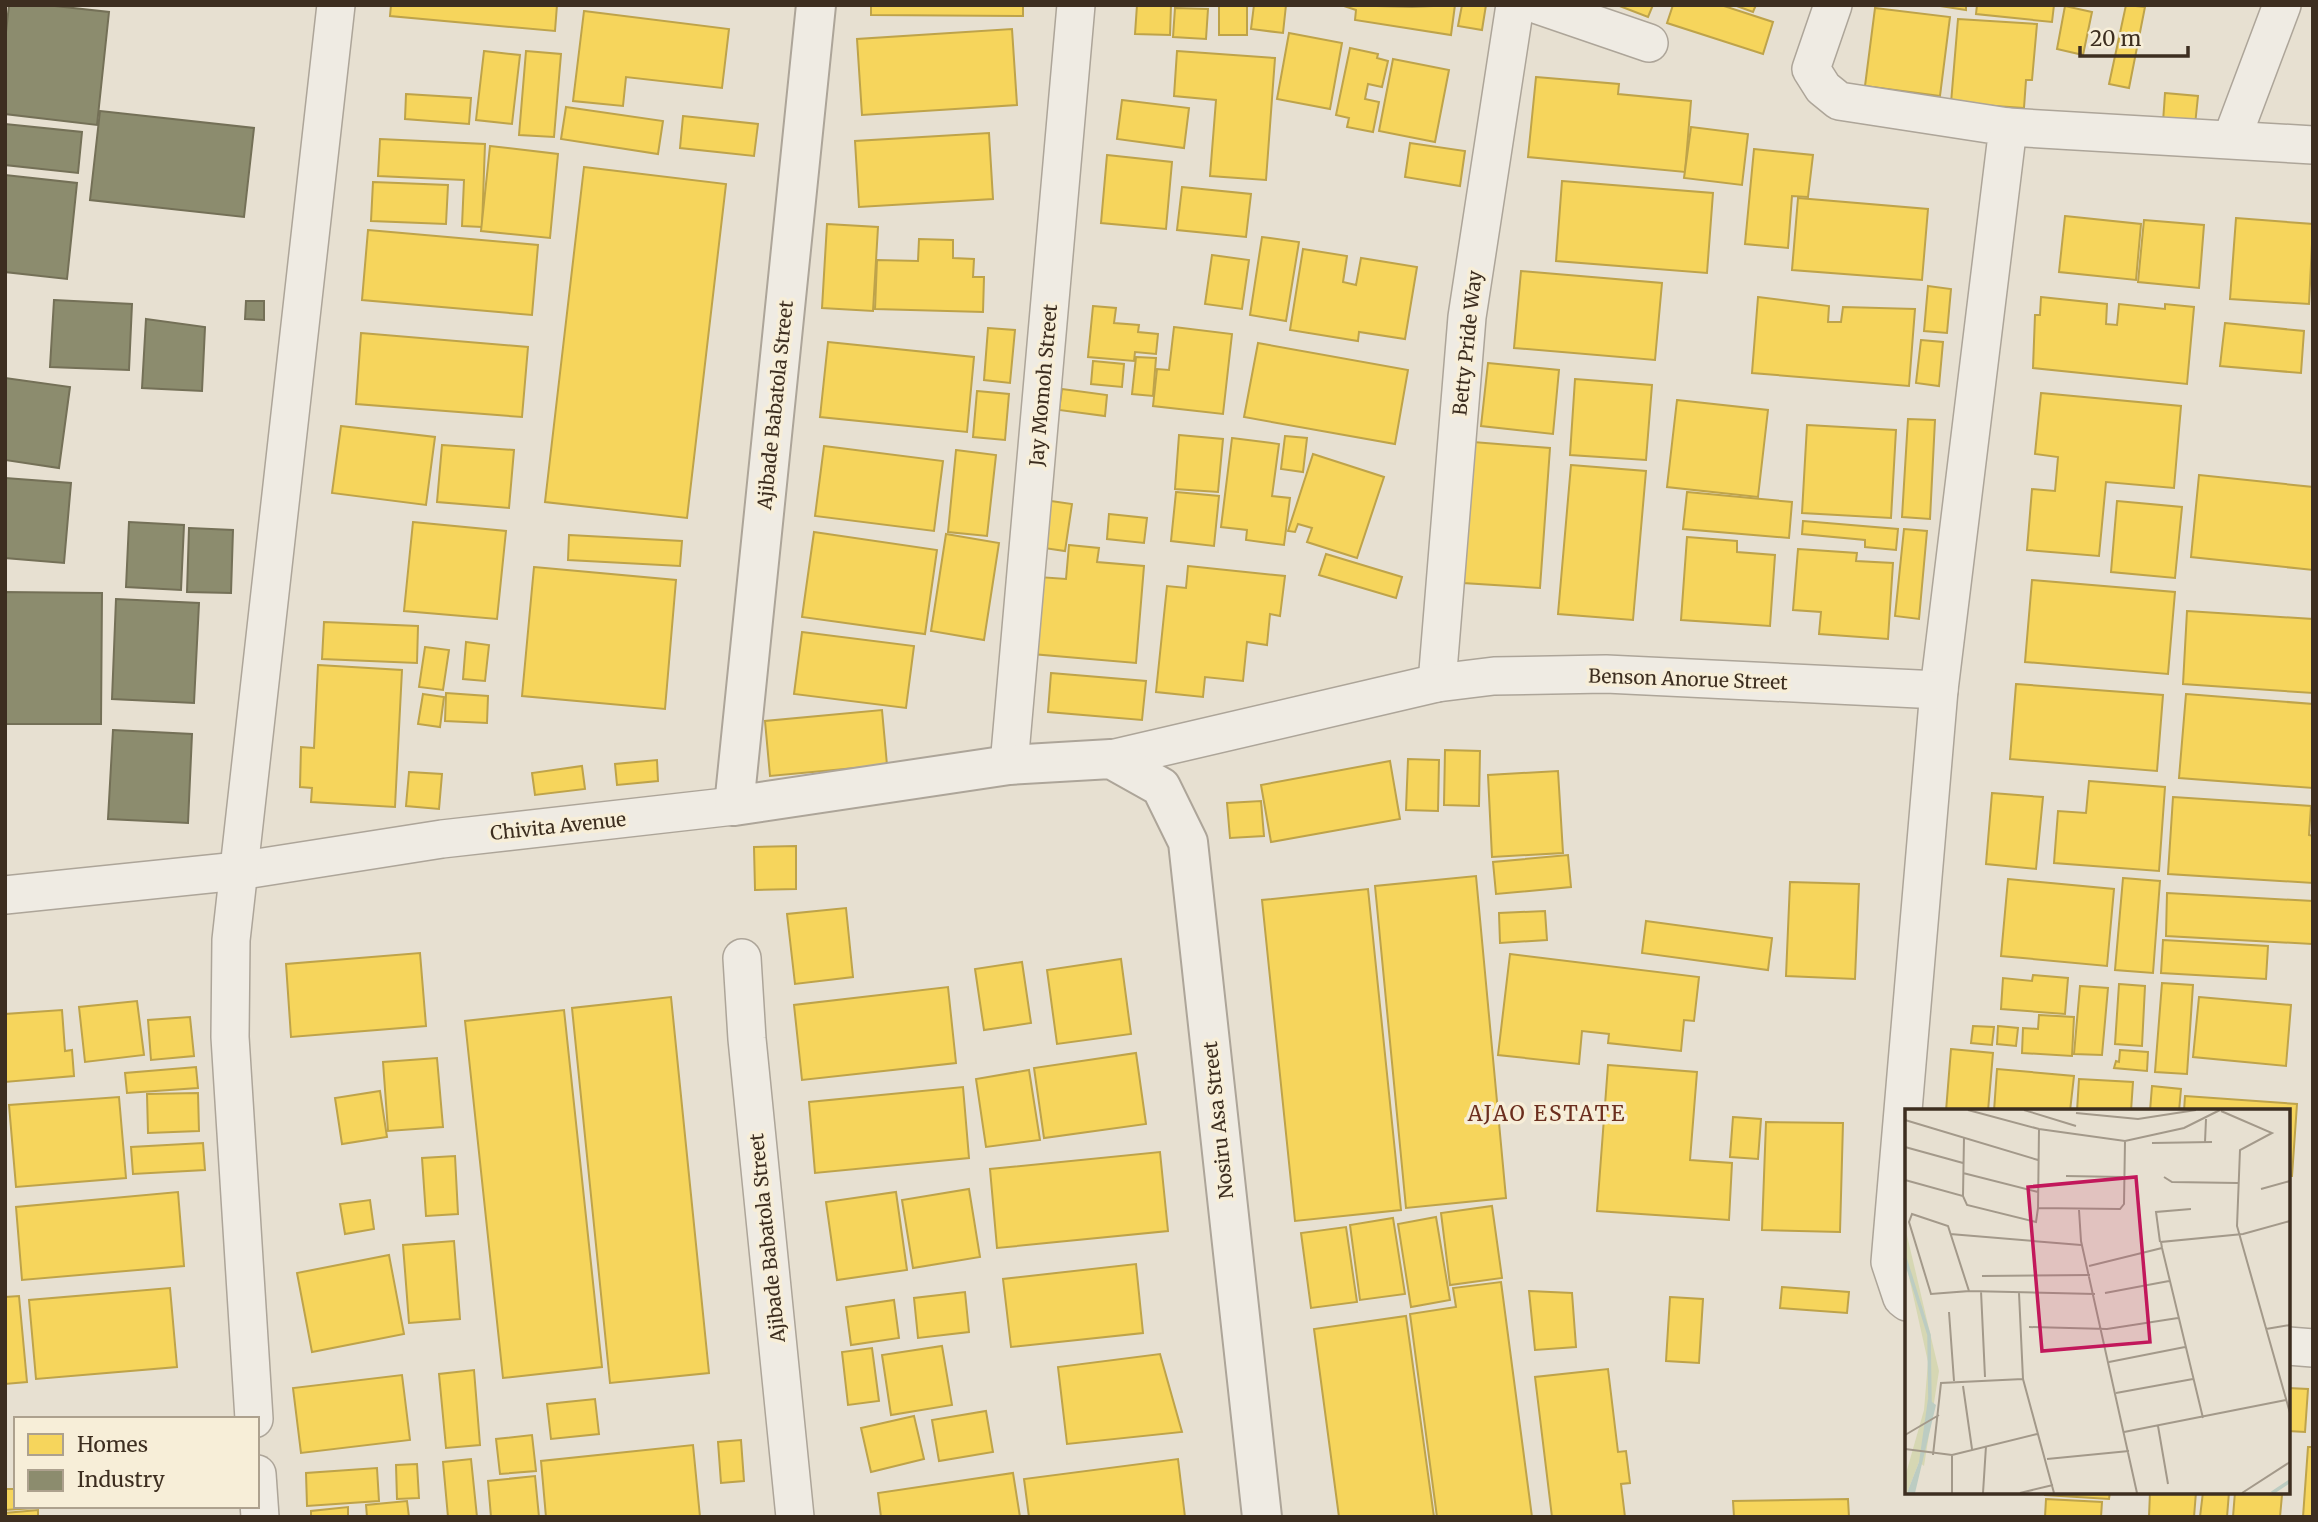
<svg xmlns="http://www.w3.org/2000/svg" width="2318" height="1522" viewBox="0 0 2318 1522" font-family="Merriweather,serif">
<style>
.homes{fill:#f6d55c;stroke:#bea34a;stroke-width:2}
.industry{fill:#8c8c6e;stroke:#747057;stroke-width:2}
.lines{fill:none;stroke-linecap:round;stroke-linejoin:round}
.minor-casing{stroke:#ada599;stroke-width:40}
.tertiary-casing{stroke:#ada599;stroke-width:42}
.minor{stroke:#efebe3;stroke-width:37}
.tertiary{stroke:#efebe3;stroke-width:38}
.labels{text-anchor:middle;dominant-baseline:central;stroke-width:7;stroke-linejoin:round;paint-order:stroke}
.street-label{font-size:19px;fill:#3d2e20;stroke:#f7eed8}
.neighbourhood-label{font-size:21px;letter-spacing:2px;fill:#6b2e1e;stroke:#f7eed8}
.inset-river{fill:none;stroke:#bcccc2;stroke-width:3.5}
.inset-road{fill:none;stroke:#a3998a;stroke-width:2}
.view{fill:#c2185b;fill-opacity:0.15;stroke:#c2185b;stroke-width:3.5}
.inset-edge{fill:none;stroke:#3d2e20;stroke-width:3.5}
</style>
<rect width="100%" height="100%" fill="#e7e0d1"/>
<g class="homes">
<polygon points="391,5 557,5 555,31 390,16"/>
<polygon points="871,5 1023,5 1023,16 871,15"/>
<polygon points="1137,5 1171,5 1170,35 1135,34"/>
<rect x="1219" y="5" width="28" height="30"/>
<polygon points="1254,5 1286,5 1283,33 1251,29"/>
<polygon points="1341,5 1412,7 1455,5 1451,35 1355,20 1356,10"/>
<polygon points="1462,5 1486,5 1482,30 1458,26"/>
<polygon points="1617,5 1653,5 1648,17"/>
<polygon points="1673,5 1721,5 1773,22 1763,54 1667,23"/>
<polygon points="1734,5 1756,5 1753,12"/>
<polygon points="1934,5 1966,5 1966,10"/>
<polygon points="1977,5 2054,5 2052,22 1976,14"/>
<polygon points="2126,5 2145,7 2129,88 2109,84"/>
<polygon points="2065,6 2092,12 2083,55 2057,49"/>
<polygon points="1175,8 1208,9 1206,39 1173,37"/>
<polygon points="1875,8 1950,17 1940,96 1865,86"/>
<polygon points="584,11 729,29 722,88 626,77 623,106 573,101"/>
<polygon points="1958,19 2037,24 2032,80 2026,80 2024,108 1951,103"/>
<polygon points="1012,29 1017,105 862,115 857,39"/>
<polygon points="1289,33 1342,43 1330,109 1277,99"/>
<polygon points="1350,48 1378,54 1377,58 1388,61 1382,87 1368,84 1365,99 1379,102 1373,132 1347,127 1349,118 1336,115"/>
<polygon points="484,51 520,55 512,124 476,120"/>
<polygon points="526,51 561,54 554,137 519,135"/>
<polygon points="1177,51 1275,58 1266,180 1210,176 1216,100 1174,96"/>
<polygon points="1393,59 1449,70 1435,142 1379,131"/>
<polygon points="1536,77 1619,84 1618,94 1691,101 1685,172 1528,157"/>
<polygon points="2165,93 2198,96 2195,125 2163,122"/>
<polygon points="406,94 471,98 469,124 405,119"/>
<polygon points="1122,100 1189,108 1184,148 1117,139"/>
<polygon points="566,107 663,121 658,154 561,139"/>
<polygon points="683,116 758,124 754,156 680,148"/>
<polygon points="1691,127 1748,134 1742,185 1684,178"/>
<polygon points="989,133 993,199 859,207 855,141"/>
<polygon points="380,139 485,144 482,227 462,226 464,180 378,176"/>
<polygon points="1410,143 1465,151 1460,186 1405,177"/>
<polygon points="490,146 558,154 550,238 481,231"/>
<polygon points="1754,149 1813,155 1808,197 1792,196 1788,248 1745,244"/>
<polygon points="1107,155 1172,162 1166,229 1101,223"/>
<polygon points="584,167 726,184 687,518 545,502"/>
<polygon points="1562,181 1713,193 1707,273 1556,261"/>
<polygon points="373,182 448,185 446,224 371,221"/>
<polygon points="1182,187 1251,194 1246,237 1177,230"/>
<polygon points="1798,198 1928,209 1922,280 1792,270"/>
<polygon points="2065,216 2141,224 2136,280 2059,272"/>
<polygon points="2236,218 2313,224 2309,304 2230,299"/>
<polygon points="2144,220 2204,225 2199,288 2138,282"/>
<polygon points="827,224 878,227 873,311 822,308"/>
<polygon points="368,230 538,245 532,315 362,300"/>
<polygon points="1262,237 1299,242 1286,321 1250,315"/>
<polygon points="919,239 953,240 953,258 974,259 973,277 984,277 983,312 875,309 877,260 918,261"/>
<polygon points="1303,249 1347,256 1343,282 1356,285 1361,258 1417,267 1405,339 1359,332 1358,341 1290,330"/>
<polygon points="1212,255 1249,260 1242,309 1205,304"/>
<polygon points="1521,271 1662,283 1655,360 1514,348"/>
<polygon points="1928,286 1951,289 1947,333 1924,331"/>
<polygon points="1758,297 1829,306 1828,322 1841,322 1843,307 1915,309 1909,386 1752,373"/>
<polygon points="2041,297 2107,304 2106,324 2117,325 2119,304 2165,309 2165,304 2194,307 2187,384 2033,368 2035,315 2040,315"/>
<polygon points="1093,306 1116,308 1114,323 1139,325 1138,332 1158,334 1156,354 1135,352 1134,361 1088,357"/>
<polygon points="2225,323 2304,331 2301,373 2220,366"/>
<polygon points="1174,327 1232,334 1223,414 1153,406 1157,369 1169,370"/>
<polygon points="988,328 1015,330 1010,383 984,380"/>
<polygon points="361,333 528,347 522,417 356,404"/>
<polygon points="1921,340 1943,342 1939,386 1916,383"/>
<polygon points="828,342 974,357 967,432 820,417"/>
<polygon points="1258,343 1408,370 1395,444 1244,417"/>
<polygon points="1136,357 1156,358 1153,396 1132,394"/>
<polygon points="1093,361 1124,364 1122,387 1091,384"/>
<polygon points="1488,363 1559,370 1553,434 1481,426"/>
<polygon points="1575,379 1652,385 1646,460 1570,455"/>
<polygon points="1062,389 1107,395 1105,416 1059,410"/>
<polygon points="977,391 1009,394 1005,440 973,437"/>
<polygon points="2041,393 2181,406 2174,488 2106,482 2099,556 2027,550 2032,489 2055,491 2058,457 2035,454"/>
<polygon points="1677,400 1768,410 1758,497 1667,487"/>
<polygon points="1908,419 1935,420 1930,519 1902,517"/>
<polygon points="1807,425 1896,430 1891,518 1802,513"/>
<polygon points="341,426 435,437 426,505 332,493"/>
<polygon points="1179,435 1223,439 1218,492 1175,489"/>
<polygon points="1285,436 1307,438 1303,472 1281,469"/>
<polygon points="1232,438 1279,444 1272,496 1290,498 1284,545 1246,540 1247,530 1221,527"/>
<polygon points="1473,442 1550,448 1540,588 1463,583"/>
<polygon points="442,445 514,450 509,508 437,502"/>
<polygon points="824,446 943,461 934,531 815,516"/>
<polygon points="956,450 996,455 987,536 948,532"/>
<polygon points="1313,454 1384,477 1357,558 1307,542 1312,528 1298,524 1295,532 1288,531"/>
<polygon points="1571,465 1646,471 1633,620 1558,614"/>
<polygon points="2199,475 2313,487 2313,570 2191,557"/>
<polygon points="1176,492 1219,496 1214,546 1171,541"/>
<polygon points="1687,492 1792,502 1789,538 1683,529"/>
<polygon points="1051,501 1072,504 1065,551 1044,548"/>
<polygon points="2117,501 2182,507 2175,578 2111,572"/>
<polygon points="1109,514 1147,518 1144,543 1107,539"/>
<polygon points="1803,521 1898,529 1896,550 1865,547 1865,540 1802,534"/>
<polygon points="413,522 506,531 497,619 404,611"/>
<polygon points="1904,529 1927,531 1919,619 1895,616"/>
<polygon points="814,532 937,550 925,634 802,617"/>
<polygon points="946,534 999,543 984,640 931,631"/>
<polygon points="569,535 682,541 680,566 568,560"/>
<polygon points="1687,537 1737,541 1737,552 1775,555 1770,626 1681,620"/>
<polygon points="1069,545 1099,548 1097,562 1144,566 1136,663 1032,654 1039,577 1066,579"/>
<polygon points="1798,549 1857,553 1856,561 1893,563 1888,639 1819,634 1821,612 1793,610"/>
<polygon points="1326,554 1402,577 1396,598 1319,575"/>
<polygon points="1188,566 1285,576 1280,616 1270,614 1267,645 1247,642 1243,681 1205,677 1203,697 1156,692 1167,586 1186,588"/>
<polygon points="534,567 676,580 665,709 522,696"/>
<polygon points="2032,580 2175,592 2168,674 2025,662"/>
<polygon points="2187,611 2313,619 2313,693 2183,684"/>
<polygon points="324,622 418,626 417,663 322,659"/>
<polygon points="802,632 914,646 906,708 794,694"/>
<polygon points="466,642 489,645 485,681 463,679"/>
<polygon points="425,647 449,650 443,690 419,687"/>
<polygon points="318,665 402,670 395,807 311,802 312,788 300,787 301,747 314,748"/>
<polygon points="1051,673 1146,681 1142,720 1048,712"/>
<polygon points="2016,684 2163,695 2157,771 2010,759"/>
<polygon points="446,693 488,696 487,723 445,721"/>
<polygon points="423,694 444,697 440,727 418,724"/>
<polygon points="2186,694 2313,704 2313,788 2179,778"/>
<polygon points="882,710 887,765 770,776 765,721"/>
<polygon points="1445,750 1480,751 1479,806 1444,805"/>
<polygon points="1408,759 1439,760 1438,811 1406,810"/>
<polygon points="657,760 658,781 617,785 615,764"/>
<polygon points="1390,761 1400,819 1271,842 1261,785"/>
<polygon points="582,766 585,789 535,795 532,773"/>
<polygon points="1558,771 1563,853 1492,857 1488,775"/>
<polygon points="409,772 442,774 439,809 406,806"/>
<polygon points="2089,781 2165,787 2159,871 2054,863 2058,811 2086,813"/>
<polygon points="1992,793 2043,797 2036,869 1986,864"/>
<polygon points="2173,797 2311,806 2309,835 2313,836 2313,883 2168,874"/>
<polygon points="1261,801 1264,836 1230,838 1227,803"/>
<polygon points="796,846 796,889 755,890 754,847"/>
<polygon points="1568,855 1571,887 1496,894 1493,862"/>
<polygon points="1476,876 1506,1198 1406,1208 1375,886"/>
<polygon points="2123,878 2160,881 2153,973 2115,970"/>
<polygon points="2008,879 2114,889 2107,966 2001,956"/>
<polygon points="1790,882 1859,884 1855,979 1786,976"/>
<polygon points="1368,889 1401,1210 1295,1221 1262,900"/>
<polygon points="2167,893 2313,901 2312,944 2166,936"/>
<polygon points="846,908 853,977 795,984 787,914"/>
<polygon points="1545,911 1547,940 1500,943 1499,913"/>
<polygon points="1646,921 1772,938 1768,970 1642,953"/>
<polygon points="2163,940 2268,946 2266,979 2161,973"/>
<polygon points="420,953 426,1026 291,1037 286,964"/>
<polygon points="1510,954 1699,977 1694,1021 1684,1020 1681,1051 1608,1043 1609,1034 1582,1031 1579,1064 1498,1055"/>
<polygon points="1121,959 1131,1034 1057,1044 1047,970"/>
<polygon points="1022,962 1031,1023 984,1030 975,969"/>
<polygon points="2033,975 2068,978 2065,1014 2001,1009 2003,978 2032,981"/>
<polygon points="2162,983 2193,985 2187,1074 2155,1072"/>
<polygon points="2119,984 2145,986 2142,1046 2115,1044"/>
<polygon points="2080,986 2108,988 2102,1055 2074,1054"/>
<polygon points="948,987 956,1063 802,1080 794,1005"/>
<polygon points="671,997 709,1373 610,1383 572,1008"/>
<polygon points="2199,997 2291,1005 2286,1066 2193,1057"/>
<polygon points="137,1001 144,1055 85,1062 79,1007"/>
<polygon points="62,1010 65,1051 72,1050 74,1076 5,1082 5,1014"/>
<polygon points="564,1010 602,1367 503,1378 465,1021"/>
<polygon points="2039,1015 2074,1017 2072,1056 2022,1053 2023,1028 2038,1029"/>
<polygon points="190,1017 194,1056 151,1060 148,1020"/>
<polygon points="1973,1026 1994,1027 1992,1045 1971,1043"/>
<polygon points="1998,1026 2018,1028 2016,1046 1997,1044"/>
<polygon points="1951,1049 1993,1053 1988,1111 1946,1111"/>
<polygon points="2120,1050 2148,1052 2147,1071 2114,1068 2116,1061 2119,1062"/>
<polygon points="1136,1053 1146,1124 1044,1138 1034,1068"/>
<polygon points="437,1058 443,1127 388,1131 383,1062"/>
<polygon points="1608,1065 1697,1072 1690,1160 1732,1163 1729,1220 1597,1211"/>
<polygon points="196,1067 198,1088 127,1093 125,1073"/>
<polygon points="1997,1069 2074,1076 2070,1111 1994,1111"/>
<polygon points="1029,1070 1040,1140 986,1147 976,1079"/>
<polygon points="2079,1079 2133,1082 2131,1111 2077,1111"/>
<polygon points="2152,1086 2181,1089 2179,1111 2150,1111"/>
<polygon points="963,1087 969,1158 815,1173 809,1102"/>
<polygon points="380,1091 387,1137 342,1144 335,1098"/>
<polygon points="198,1093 199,1131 148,1133 147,1094"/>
<polygon points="2185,1096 2297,1104 2292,1176 2288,1176 2288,1111 2184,1111"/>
<polygon points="119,1097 126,1178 16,1187 9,1105"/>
<polygon points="1733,1117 1761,1119 1758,1159 1730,1157"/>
<polygon points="1766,1122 1843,1123 1840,1232 1762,1230"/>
<polygon points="203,1143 205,1170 133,1174 131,1147"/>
<polygon points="1160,1152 1168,1231 997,1248 990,1169"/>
<polygon points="455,1156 458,1214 426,1216 422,1158"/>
<polygon points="969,1189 980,1257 913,1268 902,1200"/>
<polygon points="178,1192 184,1266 22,1280 16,1207"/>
<polygon points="896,1192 907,1270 837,1280 826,1202"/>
<polygon points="370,1200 374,1229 345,1234 340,1204"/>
<polygon points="1492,1206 1502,1278 1450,1285 1441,1213"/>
<polygon points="1436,1217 1450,1300 1411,1307 1398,1224"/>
<polygon points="1393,1218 1405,1294 1360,1300 1350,1225"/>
<polygon points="1346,1227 1357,1302 1311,1308 1301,1233"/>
<polygon points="454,1241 460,1319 409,1323 403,1245"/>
<polygon points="389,1255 404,1334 312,1352 297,1273"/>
<polygon points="1136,1264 1143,1333 1011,1347 1003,1279"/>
<polygon points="1501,1282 1532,1517 1437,1517 1410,1314 1456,1307 1453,1288"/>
<polygon points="1782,1287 1849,1292 1847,1313 1780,1308"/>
<polygon points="170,1288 177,1367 36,1379 29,1300"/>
<polygon points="1529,1291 1572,1293 1576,1347 1535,1350"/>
<polygon points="965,1292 969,1332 918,1338 914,1298"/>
<polygon points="19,1296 27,1382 5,1384 5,1297"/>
<polygon points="1670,1297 1703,1299 1699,1363 1666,1361"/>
<polygon points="894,1300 899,1338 851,1345 846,1307"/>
<polygon points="1406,1316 1434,1517 1339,1517 1314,1329"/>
<polygon points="942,1346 952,1405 891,1415 882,1355"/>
<polygon points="872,1348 879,1401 848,1405 842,1352"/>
<polygon points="1160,1354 1182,1432 1067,1444 1058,1367"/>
<polygon points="1608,1369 1618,1452 1626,1451 1630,1483 1621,1484 1625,1517 1552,1517 1535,1377"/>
<polygon points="474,1370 480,1445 446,1448 439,1374"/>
<polygon points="402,1375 410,1440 301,1453 293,1388"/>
<polygon points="2288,1388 2308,1389 2305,1432 2288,1431"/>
<polygon points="595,1399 599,1434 551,1439 547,1404"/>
<polygon points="986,1411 993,1452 939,1461 932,1420"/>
<polygon points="914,1416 924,1459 871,1472 861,1428"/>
<polygon points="532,1435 536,1471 500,1474 496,1439"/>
<polygon points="741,1440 744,1481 721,1483 718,1442"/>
<polygon points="693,1445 700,1517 546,1517 541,1461"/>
<polygon points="2308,1447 2313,1447 2313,1517 2303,1517"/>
<polygon points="471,1459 477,1517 448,1517 443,1462"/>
<polygon points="1178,1459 1185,1517 1029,1517 1024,1479"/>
<polygon points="417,1464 419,1498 397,1499 396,1465"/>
<polygon points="377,1468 379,1501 307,1506 306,1473"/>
<polygon points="1013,1473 1020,1517 881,1517 878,1493"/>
<polygon points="535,1476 539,1517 491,1517 488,1481"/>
<polygon points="5,1489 16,1489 16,1506 36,1508 5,1510"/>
<polygon points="2045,1492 2110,1492 2109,1499 2045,1495"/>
<polygon points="2150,1492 2196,1492 2194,1517 2149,1517"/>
<polygon points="2203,1492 2229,1492 2227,1517 2200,1517"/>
<polygon points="2235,1492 2282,1495 2280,1517 2233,1517"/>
<polygon points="1848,1499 1849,1517 1734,1517 1733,1501"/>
<polygon points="2046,1499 2102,1502 2101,1517 2045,1517"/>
<polygon points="407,1501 409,1517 367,1517 366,1505"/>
<polygon points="348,1507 348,1517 311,1517 311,1511"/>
<polygon points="38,1510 38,1517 5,1517 5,1513"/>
</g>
<g class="industry">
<polygon points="9,5 46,5 109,12 97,125 5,114 5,41"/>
<polygon points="100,111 254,128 244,217 90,200"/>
<polygon points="5,124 82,132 78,173 5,165"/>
<polygon points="5,175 77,183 67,279 5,272"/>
<polygon points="54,300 132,304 129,370 50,367"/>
<polygon points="246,301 264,301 264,320 245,319"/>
<polygon points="146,319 205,327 202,391 142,388"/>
<polygon points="5,378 70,387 59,468 5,460"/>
<polygon points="5,478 71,483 64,563 5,558"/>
<polygon points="129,522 184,525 181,590 126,587"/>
<polygon points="189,528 233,530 231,593 187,592"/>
<polygon points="5,592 102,593 101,724 5,724"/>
<polygon points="116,599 199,603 194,703 112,699"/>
<polygon points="113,730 192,734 188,823 108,819"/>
</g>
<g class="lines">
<defs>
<g id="minor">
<polyline points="1538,5 1649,43"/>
<polyline points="1833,5 1811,69 1823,88 1839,101 2008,127 1939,690 1890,1262 1902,1298 1907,1302"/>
<polyline points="2008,127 2313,145"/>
<polyline points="2232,138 2282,5"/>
<polyline points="1437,683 1467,317 1515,5"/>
<polyline points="1111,759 1437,683 1494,676 1606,674 1939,690"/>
<polyline points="1009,765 1076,5"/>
<polyline points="5,895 238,871 442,839 734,806"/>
<polyline points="742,958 747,1039 795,1517"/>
<polyline points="2288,1346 2313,1348"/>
<polyline points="254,1419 230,1037 231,940 336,5"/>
<polyline points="257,1474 260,1517"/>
</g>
<polyline id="tertiary" points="816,5 734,806 1009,765 1111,759 1161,787 1188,842 1262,1517"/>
</defs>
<use href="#minor" class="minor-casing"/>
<use href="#tertiary" class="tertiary-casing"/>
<use href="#minor" class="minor"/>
<use href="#tertiary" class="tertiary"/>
</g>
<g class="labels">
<g class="street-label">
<text transform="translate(1467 343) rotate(-84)">Betty Pride Way</text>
<text transform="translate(1043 385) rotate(-85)">Jay Momoh Street</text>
<text transform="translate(775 405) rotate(-84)">Ajibade Babatola Street</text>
<text transform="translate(1688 679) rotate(2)">Benson Anorue Street</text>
<text transform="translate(558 826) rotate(-6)">Chivita Avenue</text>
<text transform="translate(1218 1120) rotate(-96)">Nosiru Asa Street</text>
<text transform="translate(767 1238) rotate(-96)">Ajibade Babatola Street</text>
</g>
<g class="neighbourhood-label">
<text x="1547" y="1113">AJAO ESTATE</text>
</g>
</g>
<g transform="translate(1905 1109)">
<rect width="385" height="385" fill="#e7e0d1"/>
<path d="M0,118l34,144 -15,95 -5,-4 -12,31 -2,-16 19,-67 4,-48 -23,-103z" fill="#d6d7b3"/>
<path d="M23,290l8,6 -21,88h-8l12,-31z" fill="#bcccc2"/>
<path class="inset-river" d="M0,149l24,77 1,68M367,384l18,-12"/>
<path class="inset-road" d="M63,1l71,19 86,12 59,-13 36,-18M119,1l52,16M316,2l51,22 -32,17 -3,76 53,187M171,4l62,6 58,-9M0,11l133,40M300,33l1,-23M247,34l60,-1M0,38l58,16M58,64l75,19M161,67l57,1M259,68l8,5 66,1M0,71l58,16 4,9 69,17 2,-14 82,1 4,-5 1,-63M356,80l29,-8M58,87l1,-59M133,99l1,-79M174,101l2,31 56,252M7,105l36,12 21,65 -38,3 -22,-72zM45,125l131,11M255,133l-4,-30 35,-3M257,139l41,170M257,139l-1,-6 82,-8 47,-13M184,157l73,-18M77,167l108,-1M64,182l126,3M76,182l4,86M114,184l4,86 31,114M200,184l64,-12M44,203l5,69M124,218l78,2 71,-11M361,220l24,-4M204,253l76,-15M58,277l9,63M211,284l77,-14M253,317l10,58M219,323l162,-32M0,326l34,-20M0,340l47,6 85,-21M28,346l8,-72 82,-4M142,350l82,-8M47,384v-38M78,384l3,-47M115,384l33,-8M337,384l48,-31"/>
<path class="view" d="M231,68l14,165 -108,9 -14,-164z"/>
<rect width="385" height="385" class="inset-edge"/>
</g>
<rect width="2318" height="1522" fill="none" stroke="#3d2e20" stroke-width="14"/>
<rect x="14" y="1417" width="245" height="91" fill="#f7eed8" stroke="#ada18e" stroke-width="2"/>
<rect x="28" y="1434" width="35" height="21" fill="#f6d55c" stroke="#ada18e" stroke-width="2"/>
<text x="77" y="1452" font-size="21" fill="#3d2e20">Homes</text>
<rect x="28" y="1470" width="35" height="21" fill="#8c8c6e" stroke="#ada18e" stroke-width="2"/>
<text x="77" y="1487" font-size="21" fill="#3d2e20">Industry</text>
<path d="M2080 46v10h108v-10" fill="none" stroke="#3d2e20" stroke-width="3.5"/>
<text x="2090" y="46" font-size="21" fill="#3d2e20" stroke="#f7eed8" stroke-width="5" paint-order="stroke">20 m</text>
</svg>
